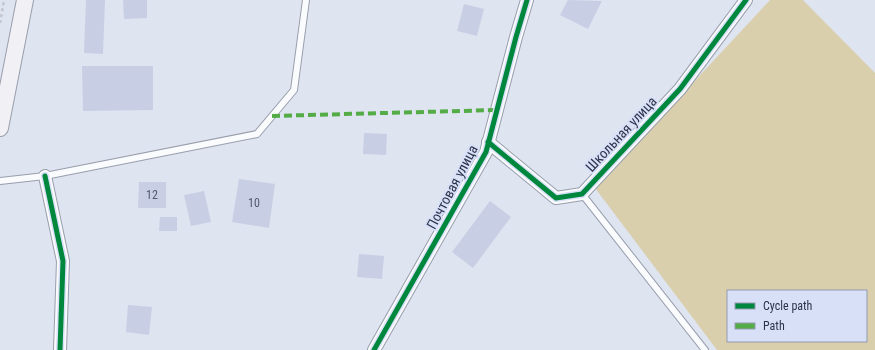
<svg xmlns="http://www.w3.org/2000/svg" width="875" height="350" viewBox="0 0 875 350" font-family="'Roboto Condensed',sans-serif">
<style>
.green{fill:#dacfad;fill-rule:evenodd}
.building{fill:#c8cfe4}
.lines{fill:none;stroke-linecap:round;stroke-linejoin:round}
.lane-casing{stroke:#999ead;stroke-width:8}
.street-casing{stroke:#999ead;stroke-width:14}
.secondary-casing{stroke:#999ead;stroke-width:18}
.path{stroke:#c3c5cd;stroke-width:2.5;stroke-dasharray:3 3;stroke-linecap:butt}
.lane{stroke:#fafbfd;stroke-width:6}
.street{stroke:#fafbfd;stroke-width:12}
.secondary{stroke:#f1f0f4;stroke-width:16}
.quiet{stroke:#54ac47;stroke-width:4;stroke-dasharray:8 4;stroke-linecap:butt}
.cycleway-casing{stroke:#d8e0f8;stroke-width:8}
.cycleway{stroke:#00873e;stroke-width:5}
.labels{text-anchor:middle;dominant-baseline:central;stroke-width:4;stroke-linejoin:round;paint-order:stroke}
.number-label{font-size:12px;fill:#525970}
.street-label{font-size:14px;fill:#2b3249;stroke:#d8e0f8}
</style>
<rect width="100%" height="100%" fill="#dfe4f1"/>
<path class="green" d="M770,0h33l72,73v277h-158l-122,-162zM728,291h138v50h-138z"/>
<g class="building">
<polygon points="86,0 105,0 103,54 84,53"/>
<polygon points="123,0 147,0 147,18 124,19"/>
<polygon points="568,0 602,1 588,29 560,15"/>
<polygon points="464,4 484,9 477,36 457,31"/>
<polygon points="82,66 153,66 153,110 83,111"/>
<polygon points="364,133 387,134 386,155 363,154"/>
<polygon points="239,179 275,184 269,228 232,222"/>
<polygon points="139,182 166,182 166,208 138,208"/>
<polygon points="204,191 211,222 191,226 184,195"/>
<polygon points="490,201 511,217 473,268 452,252"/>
<polygon points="160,217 177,217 177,231 159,231"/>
<polygon points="359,254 384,256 382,279 357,277"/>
<polygon points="128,305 152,307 149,335 126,332"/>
</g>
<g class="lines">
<defs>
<g id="lane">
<polyline points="0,181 45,176 257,134 294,90 306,0"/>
<polyline points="582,194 705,350"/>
</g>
<g id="street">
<polyline points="488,142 556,198 582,194 680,89 746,0"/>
<polyline points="45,176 63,261 60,350"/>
<polyline points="374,350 486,152 516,37 527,0"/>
</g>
<polyline id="secondary" points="0,128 25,0"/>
</defs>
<use href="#lane" class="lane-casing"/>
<use href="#street" class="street-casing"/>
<use href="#secondary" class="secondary-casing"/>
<polyline class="path" points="0,23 4,0"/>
<use href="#lane" class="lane"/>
<use href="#street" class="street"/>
<use href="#secondary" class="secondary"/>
<polyline class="quiet" points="272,116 497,110"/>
<defs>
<g id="cycleway">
<polyline points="488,142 556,198 582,194 680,89 746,0"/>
<polyline points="45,176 63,261 60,350"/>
<polyline points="374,350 486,152 516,37 527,0"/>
</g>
</defs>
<use href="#cycleway" class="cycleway-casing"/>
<use href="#cycleway" class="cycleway"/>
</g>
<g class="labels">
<g class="number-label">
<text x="152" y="195">12</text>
<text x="254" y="203">10</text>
</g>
<g class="street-label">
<text transform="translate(621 134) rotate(-47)">Школьная улица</text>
<text transform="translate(452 187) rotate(-62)">Почтовая улица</text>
</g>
</g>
<rect x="727" y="290" width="140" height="52" fill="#d8e0f8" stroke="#939ab2"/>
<rect x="735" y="303" width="20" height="6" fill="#00873e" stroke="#939ab2"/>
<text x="763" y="310" font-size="12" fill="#2b3249">Cycle path</text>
<rect x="735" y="323" width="20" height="6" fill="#54ac47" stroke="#939ab2"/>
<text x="763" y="330" font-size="12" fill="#2b3249">Path</text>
</svg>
